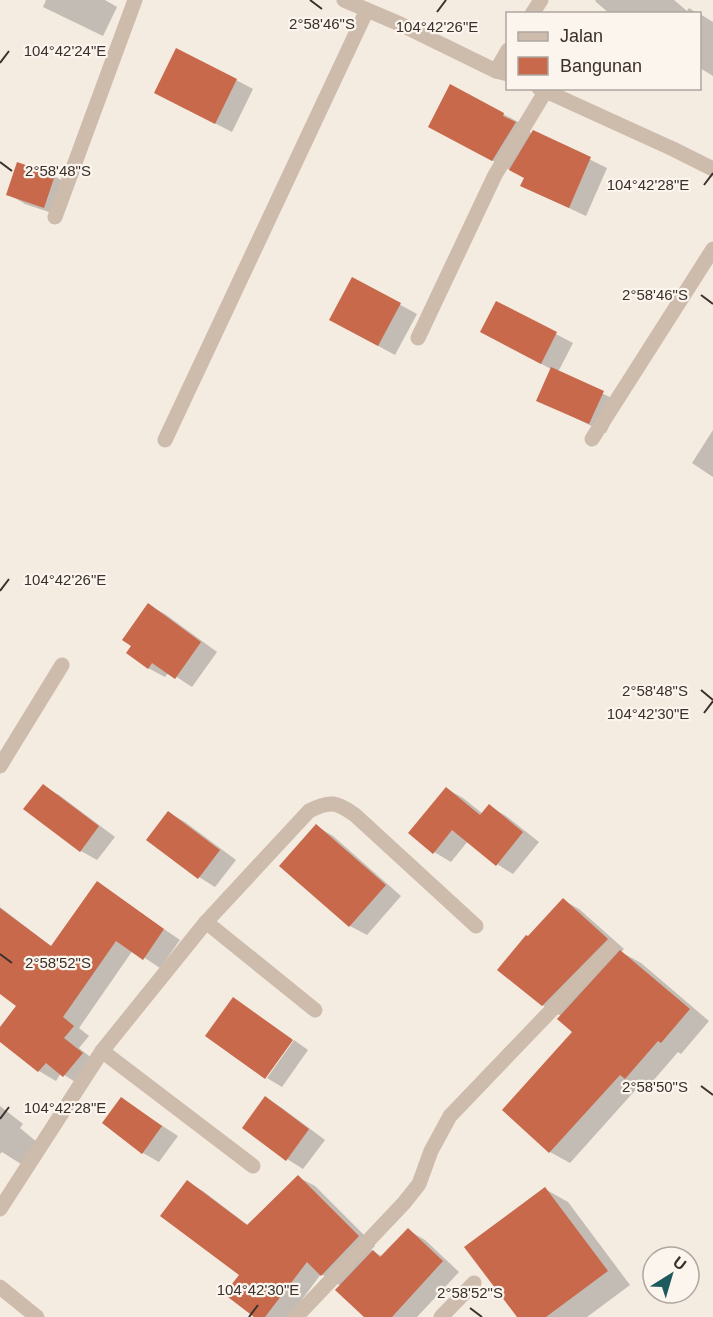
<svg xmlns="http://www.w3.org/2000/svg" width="713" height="1317" viewBox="0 0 713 1317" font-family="Helvetica,sans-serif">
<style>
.shadow{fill:#0003}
.building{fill:#c8694b}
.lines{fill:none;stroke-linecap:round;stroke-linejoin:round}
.minor{stroke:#cdbbac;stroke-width:15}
.ticks{fill:none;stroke:#3b302b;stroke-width:2}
.ticks-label{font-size:15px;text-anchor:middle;fill:#3b302b;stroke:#fbf5ee;stroke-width:4.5;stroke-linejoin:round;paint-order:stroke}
</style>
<rect width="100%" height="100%" fill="#f4ebe1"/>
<g class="shadow">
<polygon points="46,0 105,0 117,7 103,36 43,7"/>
<polygon points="596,0 674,0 687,11 689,8 698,14 610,14 595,1"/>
<polygon points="700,14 713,22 713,76 700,68"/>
<polygon points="236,80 253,89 232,132 156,93"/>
<polygon points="451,86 520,123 519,126 533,134 534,132 607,168 586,216 522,186 525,178 446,136"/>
<polygon points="54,176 71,186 61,216 25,204 8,194"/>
<polygon points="353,279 417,314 395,355 347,329"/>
<polygon points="497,303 573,343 558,372 620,402 606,433 538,400 551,369 498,341"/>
<polygon points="713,430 713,477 692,463"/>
<polygon points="148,605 165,614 217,652 192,687 169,672 165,677 148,668 133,646"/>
<polygon points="43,786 59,795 115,837 97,860 81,851"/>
<polygon points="447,789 463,798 483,814 489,806 506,816 539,842 513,874 497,864 468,841 451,862 434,852"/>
<polygon points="169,813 185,822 236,860 215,887 199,877"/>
<polygon points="316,826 333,836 401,896 367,935 350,926 281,866"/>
<polygon points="97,883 180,940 160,968 133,950 79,1028 89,1036 79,1048 98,1063 80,1085 61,1073 56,1081 39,1071 0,1040 0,1029 18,1006 0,993 0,907 52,947"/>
<polygon points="563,900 579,909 624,949 621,952 641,963 709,1021 681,1054 678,1052 646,1089 639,1086 570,1163 550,1152 504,1110 575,1031 561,1016 542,1005 529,938"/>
<polygon points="233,999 292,1039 265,1077"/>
<polygon points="294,1040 308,1050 282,1087 267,1078"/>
<polygon points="266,1098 282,1108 325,1140 303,1169 287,1159"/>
<polygon points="121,1099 178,1136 159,1162 143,1153 104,1122"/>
<polygon points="0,1106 23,1124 20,1128 38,1143 21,1164 2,1152 0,1154"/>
<polygon points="298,1177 315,1186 375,1246 371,1250 383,1257 408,1230 425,1240 459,1272 417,1317 366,1317 341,1286 321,1274 289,1317 257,1317 241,1275 187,1182 203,1191 249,1226"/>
<polygon points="545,1189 568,1202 630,1285 587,1317 519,1317"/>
</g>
<g class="building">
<polygon points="176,48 237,79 215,124 154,93"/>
<polygon points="450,84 504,113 503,116 516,122 492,161 428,127"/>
<polygon points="533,130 591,157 569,208 520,186 524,178 509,170"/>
<polygon points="17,162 55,175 44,208 6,195"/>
<polygon points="352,277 401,303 378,346 329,320"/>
<polygon points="496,301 557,332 541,364 480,332"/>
<polygon points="551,367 604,391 589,424 536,401"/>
<polygon points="148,603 201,642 175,679 152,663 148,669 126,653 131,646 122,640"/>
<polygon points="43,784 99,826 80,852 23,809"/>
<polygon points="446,787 480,815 489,804 523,832 496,866 452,830 433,854 408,833"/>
<polygon points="168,811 220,850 198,879 146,840"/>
<polygon points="316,824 386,885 349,927 279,866"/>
<polygon points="97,881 164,929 143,960 116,941 63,1017 74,1026 64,1038 83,1053 63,1077 46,1063 38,1072 0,1042 0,1027 16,1006 0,994 0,908 51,946"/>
<polygon points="563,898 608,939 542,1006 497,970 526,935 528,936"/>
<polygon points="620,950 690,1009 661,1043 658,1041 625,1079 620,1075 549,1153 502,1110 572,1032 557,1019"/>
<polygon points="233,997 293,1040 265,1079 205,1036"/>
<polygon points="265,1096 309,1129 286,1161 242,1128"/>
<polygon points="121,1097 162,1126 142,1154 102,1123"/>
<polygon points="298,1175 359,1236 321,1276 307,1262 265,1317 254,1317 224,1294 239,1275 160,1216 187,1180 247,1225"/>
<polygon points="545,1187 608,1271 546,1317 517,1317 464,1247"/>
<polygon points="408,1228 443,1261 392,1317 364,1317 335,1290 373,1250 380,1257"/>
</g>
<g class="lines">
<g class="minor">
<polyline points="344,0 400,24 496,71 508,74"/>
<polyline points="532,14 541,0"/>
<polyline points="496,71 508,50"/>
<polyline points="539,88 673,149 713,169"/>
<polyline points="55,217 135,0"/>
<polyline points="418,338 495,175 545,92"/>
<polyline points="592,439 713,249"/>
<polyline points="165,440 367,10"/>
<polyline points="0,766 62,665"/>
<polyline points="206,922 315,1010"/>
<polyline points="102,1051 253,1166"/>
<path d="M0,1209l102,-158 104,-129 103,-111c21,-11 28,-9 46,4l121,111"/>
<polyline points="0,1287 37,1317"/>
<polyline points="296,1317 404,1203 419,1184 431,1151 450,1116 611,948"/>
<polyline points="441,1317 474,1283"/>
</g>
</g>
<path class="ticks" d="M310,0l12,9M437,12l9,-12M0,63l9,-12M0,162l12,9M704,185l9,-12M701,295l12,9M0,591l9,-12M701,690l12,10M704,713l9,-12M0,954l12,9M701,1086l12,9M0,1119l9,-12M470,1308l12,9M249,1317l9,-12"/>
<g class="ticks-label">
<text x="322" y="29">2°58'46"S</text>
<text x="437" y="32">104°42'26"E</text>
<text x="65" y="56">104°42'24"E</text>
<text x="58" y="176">2°58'48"S</text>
<text x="648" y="190">104°42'28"E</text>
<text x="655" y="300">2°58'46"S</text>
<text x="65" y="585">104°42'26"E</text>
<text x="655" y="696">2°58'48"S</text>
<text x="648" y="719">104°42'30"E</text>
<text x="58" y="968">2°58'52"S</text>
<text x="655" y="1092">2°58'50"S</text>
<text x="65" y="1113">104°42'28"E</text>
<text x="258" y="1295">104°42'30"E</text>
<text x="470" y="1298">2°58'52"S</text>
</g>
<rect x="506" y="12" width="195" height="78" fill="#fbf5ee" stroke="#aea6a0" stroke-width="1.5"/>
<rect x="518" y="32" width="30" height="9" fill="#cdbbac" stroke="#aea6a0" stroke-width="1.5"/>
<text x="560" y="42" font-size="18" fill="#3b302b">Jalan</text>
<rect x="518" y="57" width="30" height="18" fill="#c8694b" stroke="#aea6a0" stroke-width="1.5"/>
<text x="560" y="72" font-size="18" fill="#3b302b">Bangunan</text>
<g transform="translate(671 1275) rotate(37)"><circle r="28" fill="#fbf5ee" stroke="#aea6a0" stroke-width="1.5"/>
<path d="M0-4.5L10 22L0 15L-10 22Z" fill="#1f5a5e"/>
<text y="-9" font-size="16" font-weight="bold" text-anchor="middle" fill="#3b302b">U</text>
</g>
</svg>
